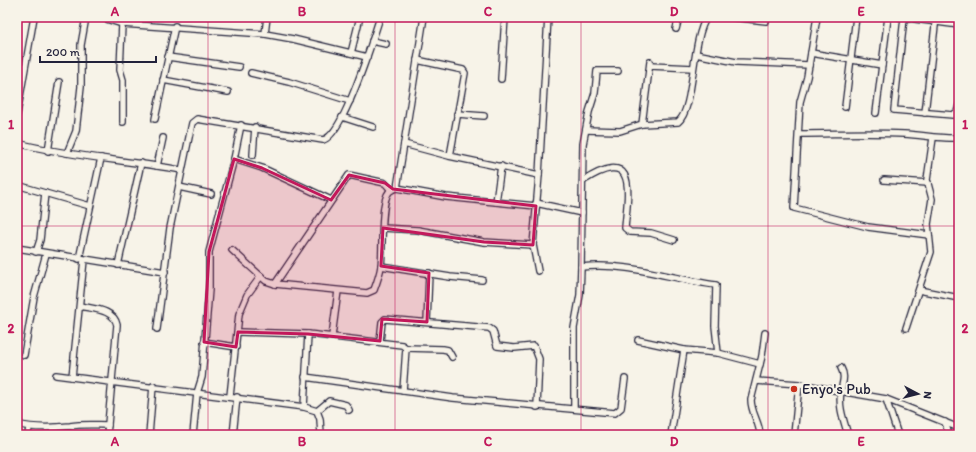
<svg xmlns="http://www.w3.org/2000/svg" width="976" height="452" viewBox="0 0 976 452" font-family="Itim,sans-serif">
<style>
.lines{fill:none;stroke-linecap:round;stroke-linejoin:round}
.minor-casing{stroke:#22223b;stroke-width:8}
.minor{stroke:#f7f3e8;stroke-width:5.5}
.marked{fill:#c2185b;fill-opacity:0.2;stroke:#c2185b;stroke-width:3;stroke-linejoin:round}
.grid{fill:none;stroke:#c2185b;stroke-width:1;stroke-opacity:0.55}
.poi-dot{fill:#c8321e;stroke:#f7f3e8;stroke-width:1.5}
.labels{text-anchor:middle;dominant-baseline:central;stroke-width:4;stroke-linejoin:round;paint-order:stroke}
.poi-label{font-size:15px;fill:#22223b;stroke:#f7f3e8;text-anchor:start}
.neatline{fill:none;stroke:#c2185b;stroke-width:1.5}
.grid-label{font-size:13px;text-anchor:middle;font-weight:bold;fill:#c2185b}
</style>
<rect width="100%" height="100%" fill="#f7f3e8"/>
<filter id="ink" filterUnits="userSpaceOnUse"><feTurbulence type="fractalNoise" baseFrequency=".025" numOctaves="2"/><feDisplacementMap in="SourceGraphic" scale="8" xChannelSelector="R" yChannelSelector="G"/><feConvolveMatrix kernelMatrix="1 2 1 2 8 2 1 2 1" color-interpolation-filters="sRGB"/></filter>
<g filter="url(#ink)">
<g class="lines">
<defs>
<g id="minor">
<polyline points="100,17 122,24 265,34 293,39 367,57"/>
<polyline points="731,17 766,21"/>
<polyline points="817,17 807,77 800,102 794,208 868,227 929,235"/>
<polyline points="900,17 959,25"/>
<polyline points="904,18 894,110 953,115 957,112 959,105"/>
<polyline points="122,24 120,70 123,80 123,122"/>
<polyline points="676,29 679,17"/>
<polyline points="265,34 267,17"/>
<polyline points="372,41 386,44"/>
<polyline points="351,53 360,17"/>
<polyline points="811,53 882,65"/>
<polyline points="696,54 736,62 809,65"/>
<polyline points="168,57 239,67"/>
<polyline points="417,60 463,70 465,73 450,156"/>
<polyline points="650,66 693,68"/>
<polyline points="251,73 289,82 350,101"/>
<polyline points="501,79 505,17"/>
<polyline points="163,80 228,92"/>
<polyline points="845,107 856,17"/>
<polyline points="876,113 888,17"/>
<polyline points="925,113 936,17"/>
<polyline points="17,114 34,17"/>
<polyline points="457,114 484,116"/>
<polyline points="342,117 373,127"/>
<polyline points="155,119 175,26"/>
<polyline points="642,124 650,62"/>
<path d="M586,130l34,1 22,-7 36,-2c17,-13 13,-83 29,-105"/>
<path d="M800,134c34,0 69,-2 104,0 19,1 36,5 55,4"/>
<path d="M17,143c54,14 110,17 164,27"/>
<polyline points="404,144 449,156 539,175"/>
<polyline points="48,151 59,82"/>
<polyline points="67,153 76,131 81,87 81,45 86,17"/>
<polyline points="253,155 255,127"/>
<polyline points="234,159 262,168 331,200"/>
<polyline points="157,166 163,138"/>
<polyline points="884,180 928,183"/>
<path d="M583,181c55,-35 45,11 42,47l5,4 21,1 23,7"/>
<polyline points="17,185 90,206"/>
<polyline points="179,187 211,194"/>
<polyline points="397,188 424,17"/>
<polyline points="496,202 501,166"/>
<polyline points="536,203 582,213"/>
<polyline points="383,228 418,230 484,242 533,245"/>
<polyline points="17,248 165,272"/>
<path d="M232,250l34,31 9,3 92,9 7,-3c3,-8 6,-16 7,-24 2,-15 -1,-64 8,-74 2,-2 5,-3 8,-4l49,9 90,9"/>
<polyline points="36,252 40,240 45,193"/>
<polyline points="79,259 101,158"/>
<polyline points="118,265 141,163"/>
<polyline points="381,266 450,277 482,280"/>
<path d="M581,267c49,-5 88,12 135,18l-1,41 3,27"/>
<polyline points="538,271 533,245 539,175 548,17"/>
<polyline points="275,284 349,175 385,183 391,190"/>
<polyline points="919,290 959,298"/>
<path d="M80,306c13,3 34,3 37,19l-10,110"/>
<polyline points="427,322 429,273"/>
<polyline points="906,328 931,252 928,224 932,199 927,180 933,138"/>
<path d="M157,329l13,-101 22,-105 5,-4 126,21c20,-4 50,-101 57,-123"/>
<polyline points="238,332 308,334 402,345 406,348 403,391"/>
<polyline points="332,336 338,291"/>
<polyline points="638,340 684,350"/>
<polyline points="380,341 382,322 385,319 489,328 493,331 497,346 514,348 534,346 539,359 537,407"/>
<polyline points="204,342 236,347"/>
<polyline points="406,348 443,349 448,350 452,357"/>
<polyline points="24,355 34,297 46,254"/>
<path d="M841,368c5,9 1,15 0,24 -3,14 3,29 7,43"/>
<polyline points="56,375 304,407 317,411 320,419 321,435"/>
<polyline points="72,377 84,260"/>
<polyline points="305,377 453,398 615,413 621,408 625,379"/>
<polyline points="756,381 799,384 886,399 959,428"/>
<polyline points="230,396 239,314 247,295 261,276"/>
<polyline points="886,399 898,435"/>
<polyline points="304,407 308,334"/>
<polyline points="574,409 574,328 580,295 581,267 583,144 589,112 595,93 597,71 618,71"/>
<polyline points="317,411 329,401 346,405 349,410"/>
<polyline points="945,422 949,435"/>
<path d="M17,424c18,5 35,4 53,2 12,-2 25,-1 38,-1"/>
<polyline points="28,435 29,427"/>
<polyline points="149,435 153,386"/>
<polyline points="193,435 197,393 202,377 209,289 209,252 234,159 241,125"/>
<polyline points="233,435 237,397"/>
<polyline points="671,435 684,350 718,353 760,364"/>
<path d="M760,435c0,-12 -9,-22 -9,-35l11,-44 3,-23"/>
<polyline points="794,435 799,384"/>
</g>
</defs>
<use href="#minor" class="minor-casing"/>
<use href="#minor" class="minor"/>
</g>
</g>
<path class="marked" d="M234,159l28,9 69,32 18,-25 36,8 8,6 143,17 -3,39 -49,-3 -101,-14 -2,38 48,7 -2,49 -45,-3 -2,22 -72,-7 -70,-2 -2,15 -32,-5 5,-90z"/>
<path class="grid" d="M208,17v418M395,17v418M581,17v418M768,17v418M17,226h942"/>
<circle class="poi-dot" cx="794" cy="389" r="4"/>
<g class="labels">
<g class="poi-label">
<text x="802" y="389">Enyo's Pub</text>
</g>
</g>
<rect width="976" height="452" fill="none" stroke="#f7f3e8" stroke-width="44"/>
<g transform="translate(918 394) rotate(97)" stroke="#f7f3e8" stroke-width="3" paint-order="stroke">
<path d="M0-3L7 15L0 10L-7 15Z" fill="#22223b"/>
<text y="-6" font-size="11" font-weight="bold" text-anchor="middle" fill="#22223b">N</text>
</g>
<path d="M40 56v6h116v-6" fill="none" stroke="#22223b" stroke-width="2"/>
<text x="46" y="56" font-size="12" fill="#22223b" stroke="#f7f3e8" stroke-width="3" paint-order="stroke">200 m</text>
<rect x="22" y="22" width="932" height="408" class="neatline"/>
<g class="grid-label">
<text x="115" y="16">A</text>
<text x="302" y="16">B</text>
<text x="488" y="16">C</text>
<text x="674" y="16">D</text>
<text x="861" y="16">E</text>
<text x="11" y="129">1</text>
<text x="965" y="129">1</text>
<text x="11" y="333">2</text>
<text x="965" y="333">2</text>
<text x="115" y="446">A</text>
<text x="302" y="446">B</text>
<text x="488" y="446">C</text>
<text x="674" y="446">D</text>
<text x="861" y="446">E</text>
</g>
</svg>
